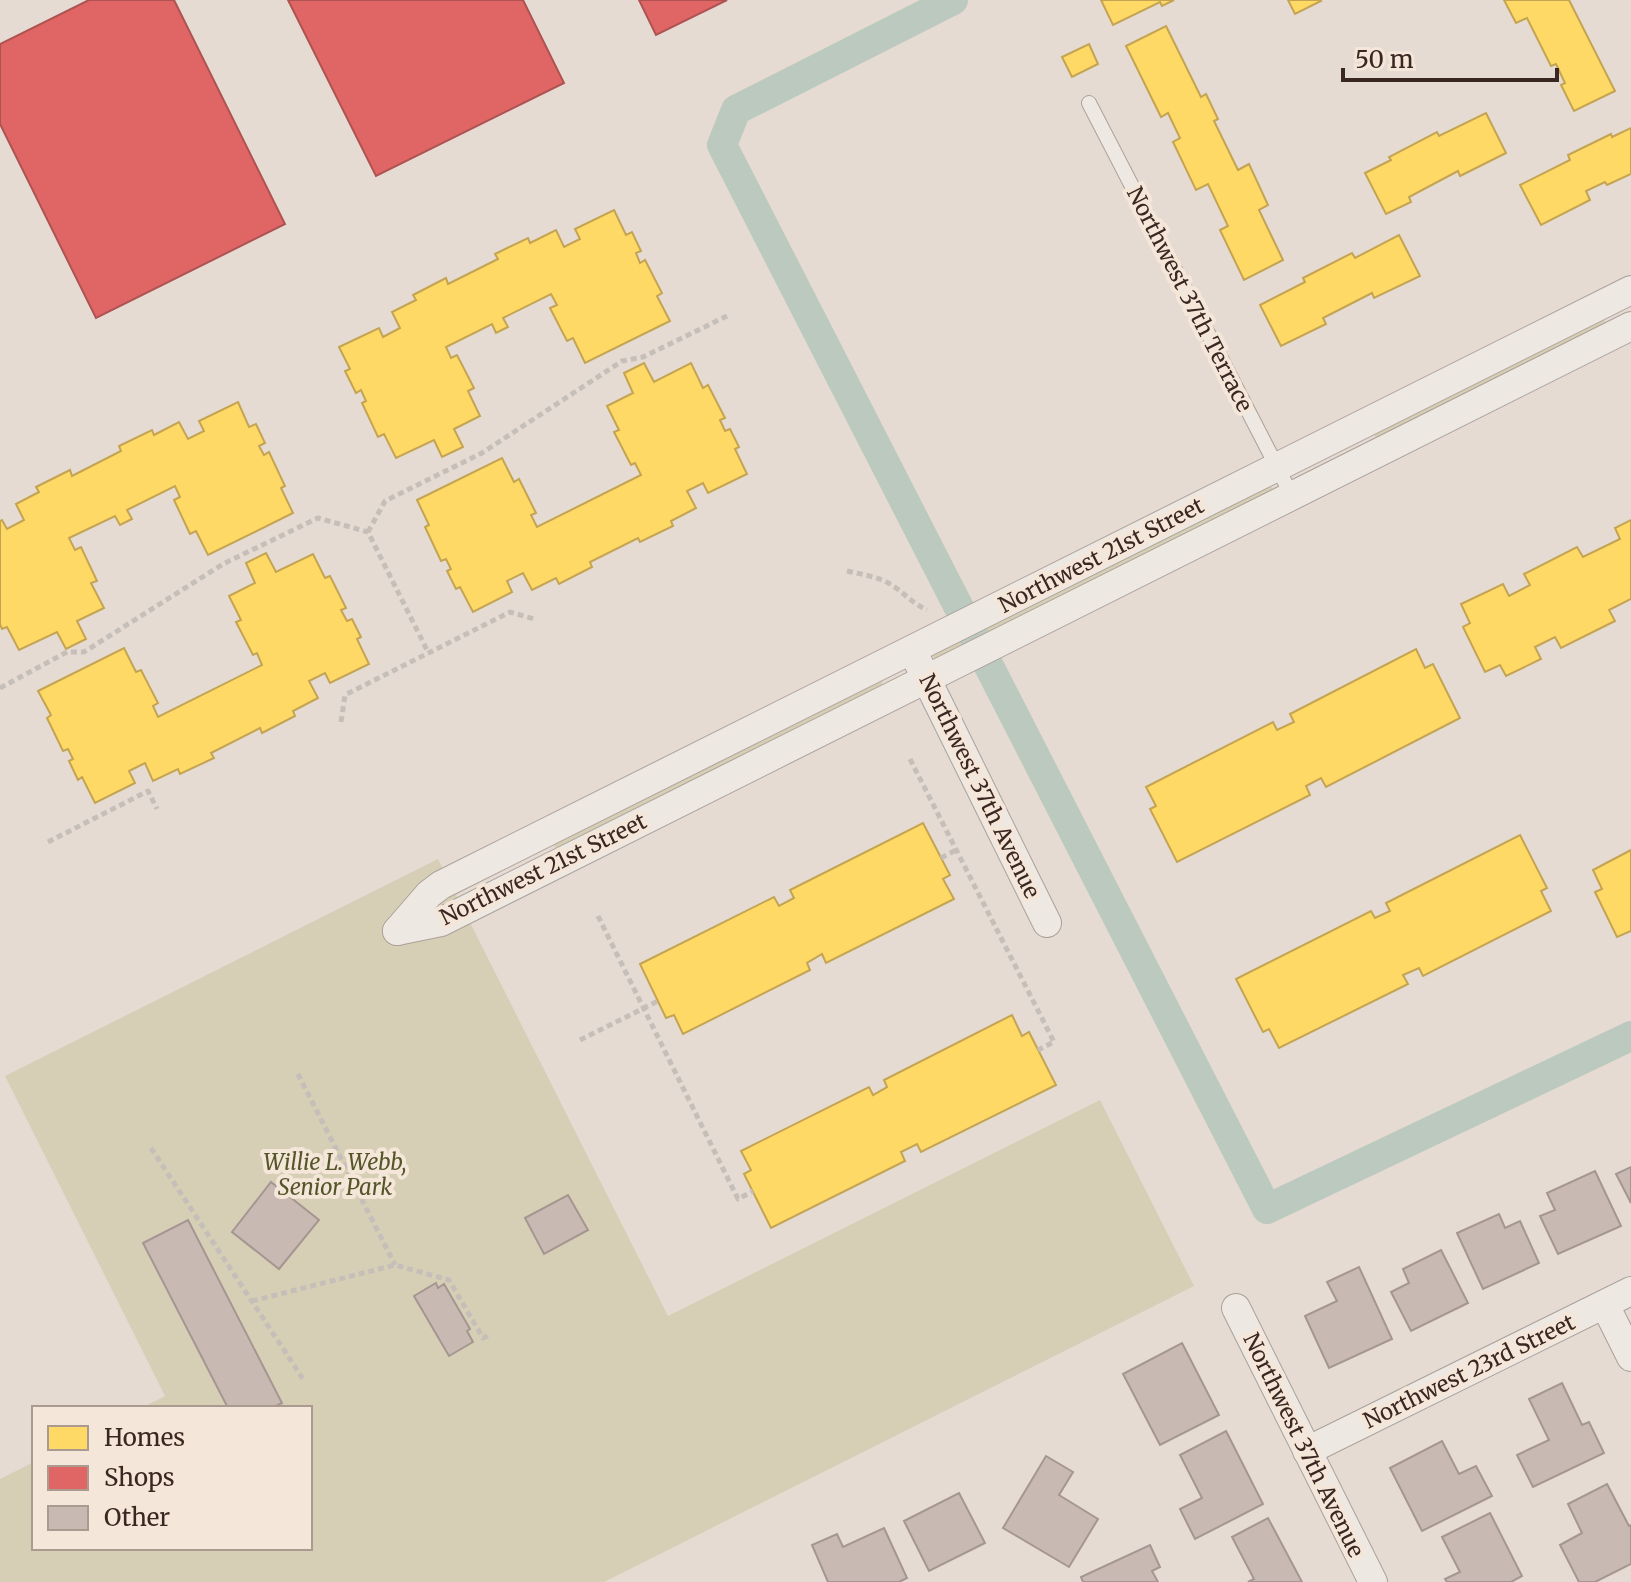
<svg xmlns="http://www.w3.org/2000/svg" width="1631" height="1582" viewBox="0 0 1631 1582" font-family="Merriweather,serif">
<style>
.green{fill:#d6cfb5}
.homes{fill:#ffd966;stroke:#c4a452;stroke-width:2}
.shops{fill:#e06666;stroke:#ae5352;stroke-width:2}
.lines{fill:none;stroke-linecap:round;stroke-linejoin:round}
.canal{stroke:#bcc9be;stroke-width:30}
.building{fill:#c8b9b3;stroke:#a59691;stroke-width:2}
.service-casing{stroke:#aba19a;stroke-width:16}
.minor-casing{stroke:#aba19a;stroke-width:30}
.path{stroke:#c6bfb9;stroke-width:5;stroke-dasharray:6 4;stroke-linecap:butt}
.service{stroke:#eee8e2;stroke-width:14}
.minor{stroke:#eee8e2;stroke-width:28}
.labels{text-anchor:middle;dominant-baseline:central;stroke-width:8;stroke-linejoin:round;paint-order:stroke}
.street-label{font-size:22px;fill:#3a2722;stroke:#f4e6d9}
.park-label{font-size:22px;font-style:italic;fill:#555529;stroke:#f4e6d9}
</style>
<rect width="100%" height="100%" fill="#e5dbd2"/>
<g class="green">
<polygon points="1603,318 1606,323 1383,439 1376,438 1373,432"/>
<polygon points="1270,484 1273,490 941,661 934,659 932,654"/>
<polygon points="881,679 883,685 556,849 553,843"/>
<polygon points="438,859 668,1316 1100,1100 1194,1286 604,1582 0,1582 0,1479 34,1462 34,1548 310,1548 310,1408 142,1408 165,1396 5,1076"/>
</g>
<g class="homes">
<polygon points="1101,0 1174,0 1162,6 1160,2 1113,25"/>
<polygon points="1288,0 1320,0 1321,1 1295,14"/>
<polygon points="1504,0 1569,0 1615,91 1574,111 1561,85 1565,83 1556,64 1551,66 1527,18 1516,23"/>
<polygon points="1166,26 1201,97 1206,94 1218,119 1214,121 1238,170 1249,164 1268,205 1259,210 1283,260 1244,280 1220,230 1228,226 1208,184 1196,190 1173,142 1180,138 1168,113 1161,117 1126,46"/>
<polygon points="1089,44 1098,64 1072,77 1062,57"/>
<polygon points="1486,113 1506,153 1460,176 1458,171 1409,197 1411,202 1386,214 1365,173 1391,160 1389,157 1437,132 1439,136"/>
<polygon points="1631,128 1631,174 1607,185 1605,182 1586,191 1590,200 1541,225 1520,185 1570,160 1568,155 1611,134 1612,137"/>
<polygon points="614,210 626,235 632,232 641,251 636,253 640,263 645,260 662,293 657,296 670,321 585,363 573,338 567,341 550,308 557,305 551,294 503,318 508,327 496,333 492,324 446,347 451,358 457,355 474,388 468,391 480,416 454,429 463,447 442,457 434,440 396,458 384,434 378,437 362,403 366,401 361,390 356,393 345,371 350,369 339,347 379,328 383,337 400,328 392,312 416,300 413,295 446,278 448,284 498,259 495,254 528,238 530,243 556,230 564,247 580,239 575,229"/>
<polygon points="1399,235 1420,276 1374,298 1372,293 1323,318 1326,324 1281,346 1260,305 1305,282 1303,278 1352,253 1355,258"/>
<polygon points="644,363 654,382 691,363 703,388 708,385 725,418 720,420 725,431 730,429 739,447 735,449 747,474 708,493 703,483 687,491 696,508 671,521 673,526 640,542 638,538 590,562 592,567 559,584 556,578 532,590 523,573 507,581 512,592 473,612 460,587 456,589 447,571 451,569 446,559 441,561 425,527 429,525 417,500 502,458 514,482 519,479 536,513 531,515 537,527 641,475 635,463 631,465 614,432 619,430 607,406 633,393 624,373"/>
<polygon points="238,402 249,427 256,424 265,443 259,446 264,455 269,452 285,486 281,488 293,513 208,555 196,531 190,534 174,500 180,497 175,486 127,510 132,519 120,525 115,516 69,538 75,550 81,547 97,581 91,583 104,608 77,621 86,639 66,649 57,632 19,650 7,627 2,629 0,624 0,521 2,520 7,529 24,520 16,504 39,492 36,487 70,470 72,476 121,451 119,446 152,430 154,435 179,422 188,439 204,431 199,421"/>
<polygon points="1631,520 1631,599 1609,610 1615,621 1561,648 1555,637 1535,647 1541,659 1506,676 1500,665 1485,672 1463,627 1470,623 1461,604 1503,584 1509,596 1530,585 1524,574 1577,547 1583,557 1620,539 1615,528"/>
<polygon points="266,553 276,572 313,554 325,578 330,576 346,608 341,610 347,621 352,619 361,637 357,639 369,664 330,683 325,673 309,681 318,698 293,711 295,716 262,733 260,728 211,753 214,758 180,774 178,769 153,781 145,763 129,771 135,783 95,803 82,777 78,780 69,761 73,759 68,749 63,751 47,718 51,715 38,691 124,648 136,672 141,670 158,703 153,706 158,717 262,665 257,653 253,655 236,622 241,620 229,596 255,583 246,563"/>
<polygon points="1416,649 1425,668 1433,664 1460,718 1326,787 1321,778 1306,786 1310,795 1177,862 1150,809 1156,806 1146,787 1273,722 1277,730 1294,722 1290,714"/>
<polygon points="923,823 950,875 943,879 954,899 826,963 822,954 807,963 810,970 683,1034 674,1015 666,1018 640,964 774,897 779,906 794,898 790,890"/>
<polygon points="1520,835 1547,888 1541,891 1551,911 1423,976 1419,968 1403,975 1408,984 1279,1048 1269,1029 1263,1032 1236,979 1371,911 1375,918 1390,911 1386,903"/>
<polygon points="1631,850 1631,931 1617,937 1595,892 1602,889 1593,870"/>
<polygon points="1012,1015 1022,1036 1029,1032 1056,1085 921,1152 917,1144 901,1152 905,1161 771,1228 744,1174 751,1170 741,1151 869,1087 873,1095 887,1087 884,1080"/>
</g>
<g class="shops">
<polygon points="89,0 174,0 285,224 96,318 0,124 0,44"/>
<polygon points="288,0 523,0 564,83 376,176"/>
<polygon points="639,0 727,0 656,35"/>
</g>
<g class="lines">
<polyline class="canal" points="953,0 736,110 722,145 1267,1209 1631,1036"/>
</g>
<g class="building">
<polygon points="1631,1167 1631,1203 1616,1174"/>
<polygon points="1595,1171 1621,1226 1558,1254 1540,1216 1555,1210 1547,1193"/>
<polygon points="271,1182 319,1220 279,1269 232,1232"/>
<polygon points="568,1195 588,1230 544,1254 525,1218"/>
<polygon points="1499,1214 1505,1228 1520,1221 1539,1263 1483,1289 1457,1233"/>
<polygon points="188,1220 282,1403 272,1408 228,1408 143,1243"/>
<polygon points="1441,1250 1468,1303 1411,1331 1391,1292 1409,1283 1403,1269"/>
<polygon points="1359,1267 1392,1339 1329,1368 1305,1316 1337,1301 1327,1282"/>
<polygon points="436,1283 438,1288 444,1284 470,1329 467,1331 473,1342 449,1356 414,1296"/>
<polygon points="1182,1343 1219,1415 1160,1445 1123,1374"/>
<polygon points="1562,1383 1582,1425 1589,1422 1604,1453 1533,1487 1517,1455 1549,1440 1529,1399"/>
<polygon points="1226,1431 1263,1504 1195,1539 1180,1509 1202,1498 1180,1455"/>
<polygon points="1442,1441 1459,1474 1476,1466 1492,1496 1422,1531 1390,1468"/>
<polygon points="1046,1456 1073,1472 1059,1495 1098,1519 1069,1567 1003,1528"/>
<polygon points="1607,1484 1629,1526 1631,1525 1631,1564 1595,1582 1579,1582 1560,1545 1582,1533 1568,1504"/>
<polygon points="959,1493 985,1543 929,1571 904,1521"/>
<polygon points="1490,1513 1522,1576 1511,1582 1447,1582 1445,1579 1460,1572 1442,1537"/>
<polygon points="1268,1518 1302,1582 1248,1582 1254,1579 1232,1537"/>
<polygon points="884,1528 907,1578 899,1582 828,1582 812,1545 837,1534 843,1547"/>
<polygon points="1150,1545 1160,1567 1152,1571 1158,1582 1083,1582 1081,1577"/>
</g>
<g class="lines">
<defs>
<polyline id="service" points="1089,103 1292,496"/>
<g id="minor">
<polyline points="918,662 1047,923"/>
<polyline points="397,931 429,894 441,885 1631,290"/>
<polyline points="397,931 441,922 1631,326"/>
<polyline points="1605,1305 1631,1357"/>
<polyline points="1236,1308 1373,1582"/>
<polyline points="1307,1451 1631,1291"/>
</g>
</defs>
<use href="#service" class="service-casing"/>
<use href="#minor" class="minor-casing"/>
<g class="path">
<polyline points="368,532 385,501 482,453 622,361 643,357 727,316"/>
<path d="M847,571c17,4 35,6 49,17 11,8 18,16 31,22"/>
<polyline points="0,688 67,652 84,652 223,564 318,518 368,532 428,652"/>
<polyline points="341,722 345,695 510,612 534,619"/>
<polyline points="910,759 1054,1042 1038,1050"/>
<polyline points="48,842 148,791 157,809"/>
<polyline points="941,858 956,850"/>
<polyline points="598,916 738,1199 753,1191"/>
<polyline points="580,1040 658,1001"/>
<polyline points="298,1074 395,1265"/>
<polyline points="151,1148 303,1379"/>
<polyline points="252,1301 395,1265 449,1280 483,1338 491,1334"/>
</g>
<use href="#service" class="service"/>
<use href="#minor" class="minor"/>
</g>
<g class="labels">
<g class="street-label">
<text transform="translate(1190 299) rotate(63)">Northwest 37th Terrace</text>
<text transform="translate(1101 555) rotate(-27)">Northwest 21st Street</text>
<text transform="translate(980 786) rotate(64)">Northwest 37th Avenue</text>
<text transform="translate(543 869) rotate(-26)">Northwest 21st Street</text>
<text transform="translate(1469 1371) rotate(-26)">Northwest 23rd Street</text>
<text transform="translate(1304 1445) rotate(64)">Northwest 37th Avenue</text>
</g>
<g class="park-label">
<text x="335" y="1162">Willie L. Webb,<tspan x="335" dy="25">Senior Park</tspan></text>
</g>
</g>
<rect x="32" y="1406" width="280" height="144" fill="#f4e6d9" stroke="#aa9a90" stroke-width="2"/>
<rect x="48" y="1426" width="40" height="24" fill="#ffd966" stroke="#aa9a90" stroke-width="2"/>
<text x="104" y="1446" font-size="24" fill="#3a2722">Homes</text>
<rect x="48" y="1466" width="40" height="24" fill="#e06666" stroke="#aa9a90" stroke-width="2"/>
<text x="104" y="1486" font-size="24" fill="#3a2722">Shops</text>
<rect x="48" y="1506" width="40" height="24" fill="#c8b9b3" stroke="#aa9a90" stroke-width="2"/>
<text x="104" y="1526" font-size="24" fill="#3a2722">Other</text>
<path d="M1343 68v12h214v-12" fill="none" stroke="#3a2722" stroke-width="4"/>
<text x="1355" y="68" font-size="24" fill="#3a2722" stroke="#f4e6d9" stroke-width="6" paint-order="stroke">50 m</text>
</svg>
